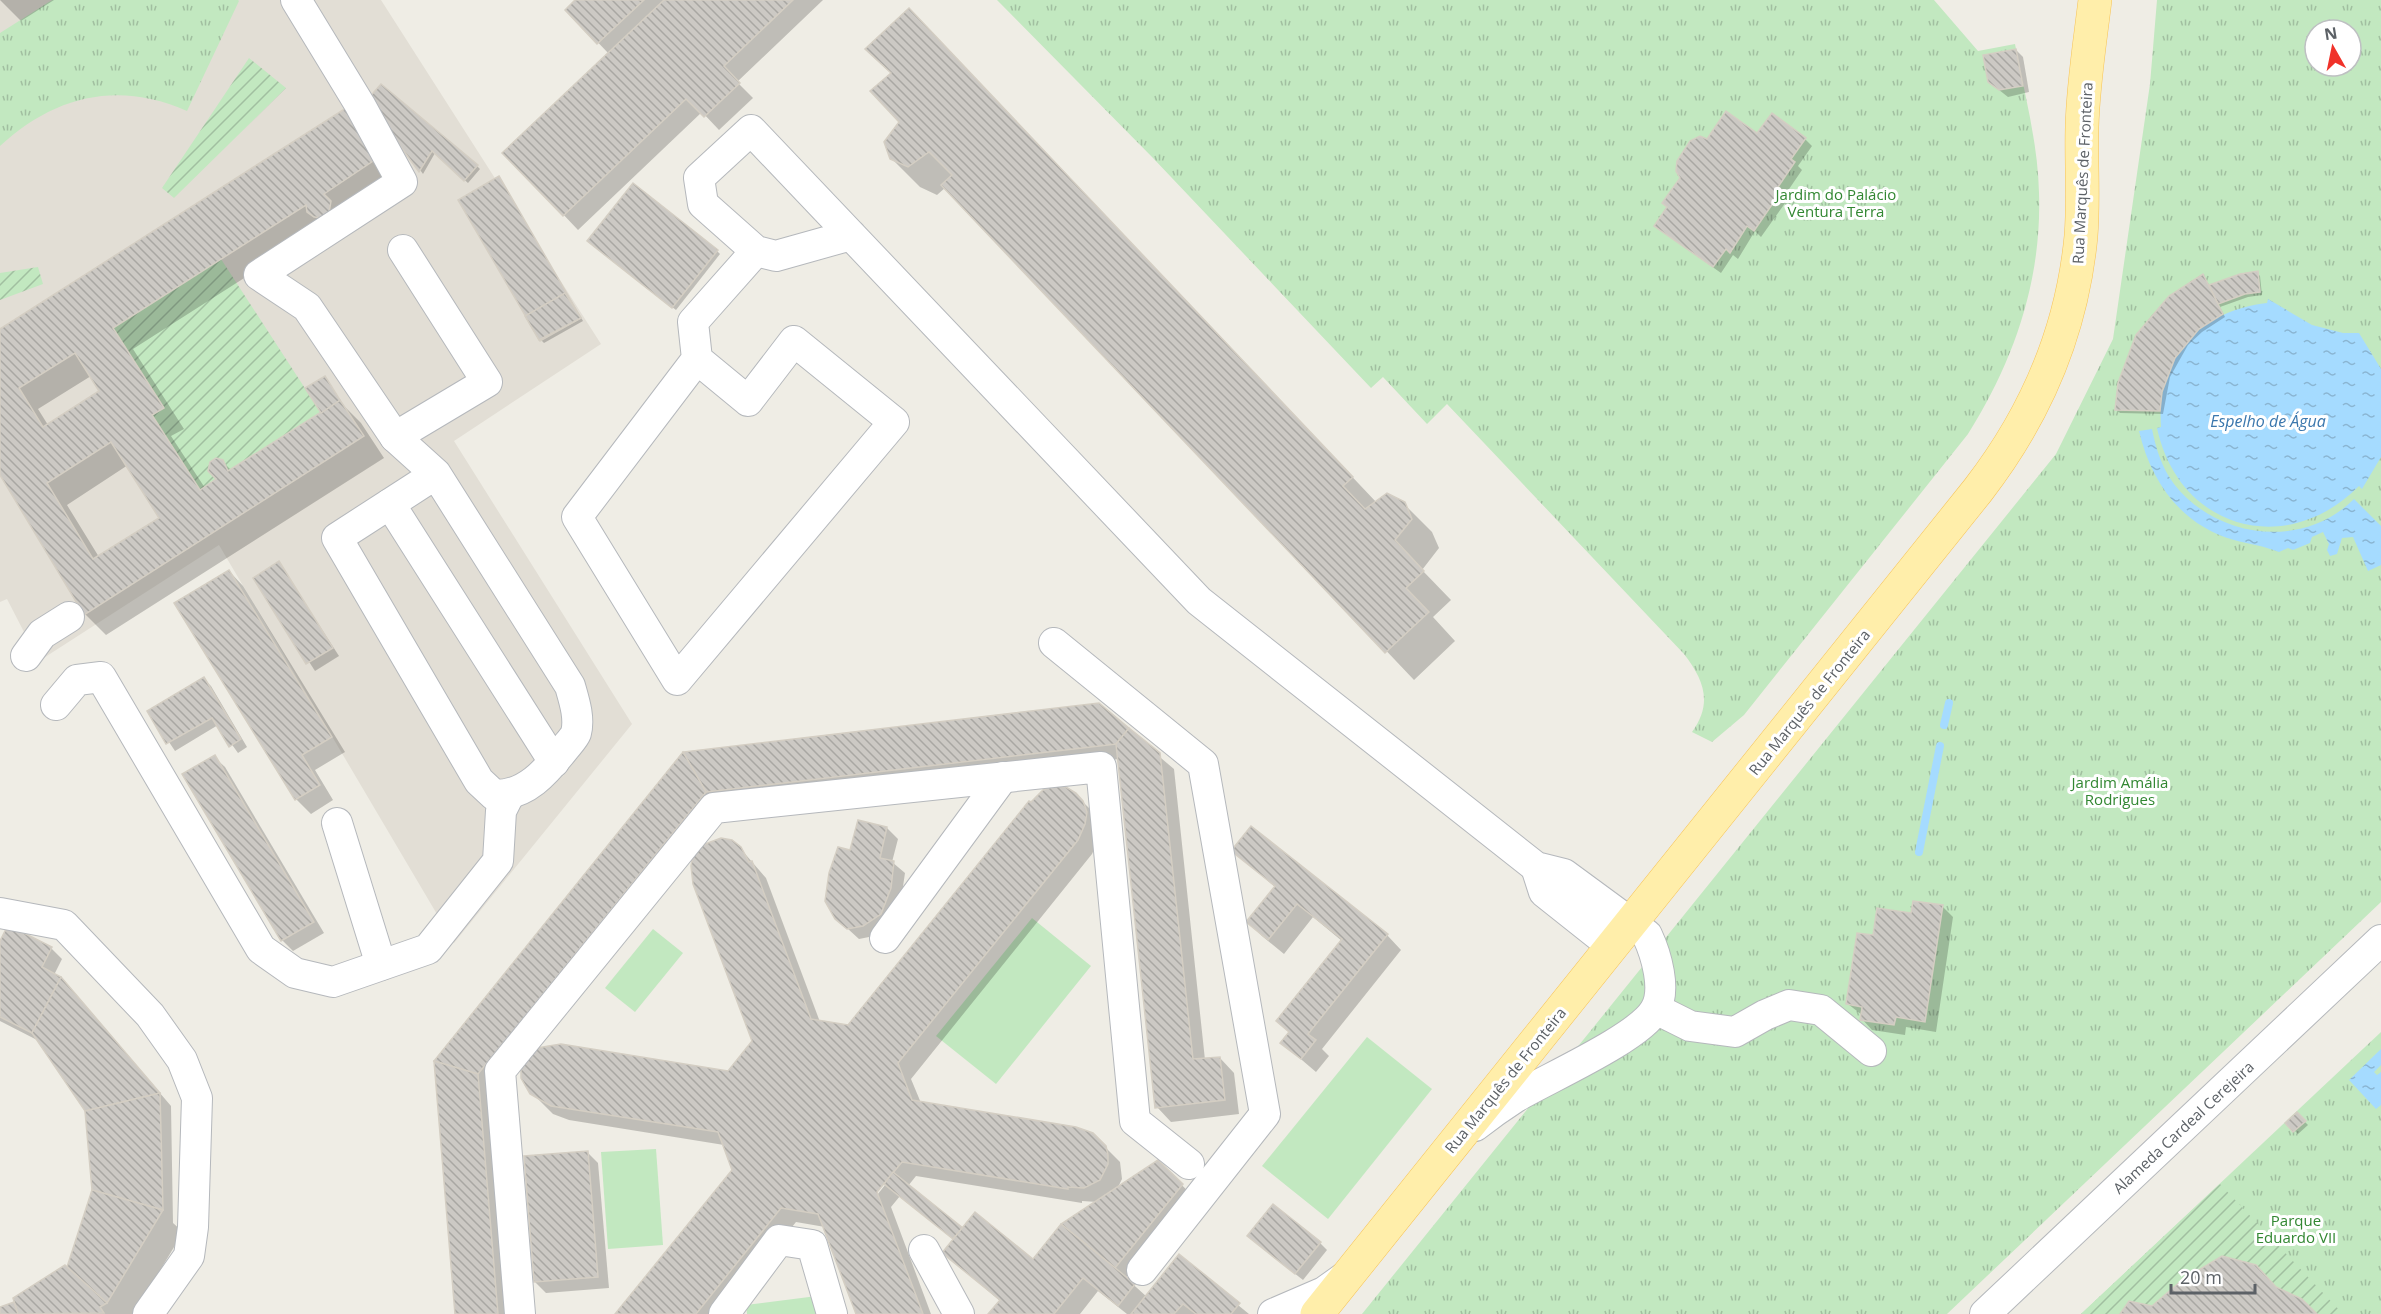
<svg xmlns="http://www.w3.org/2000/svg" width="2381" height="1314" viewBox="0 0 2381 1314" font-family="'Open Sans',sans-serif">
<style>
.education{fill:#e2ded5}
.park{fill:url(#park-tufts);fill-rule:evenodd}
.garden{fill:url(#garden-furrows)}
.pitch{fill:#c2e8c0}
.water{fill:url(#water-ripples)}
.shadow{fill:#0003;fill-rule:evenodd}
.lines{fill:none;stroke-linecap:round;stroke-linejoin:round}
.stream{stroke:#a5dbff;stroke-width:8}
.building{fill:url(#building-back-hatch);stroke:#d4cec3;stroke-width:1.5;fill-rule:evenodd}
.minor-casing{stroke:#b5b8bc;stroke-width:32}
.major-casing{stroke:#f7c356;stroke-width:34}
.minor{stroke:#fff;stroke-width:30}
.major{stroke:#fea;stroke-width:33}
.labels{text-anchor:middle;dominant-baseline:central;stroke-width:6;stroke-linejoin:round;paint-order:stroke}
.street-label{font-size:15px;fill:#5c6166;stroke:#fff}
.park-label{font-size:15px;fill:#328732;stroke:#fff}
.water-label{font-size:16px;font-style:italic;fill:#3b77ad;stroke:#fff}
</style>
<defs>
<pattern id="park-tufts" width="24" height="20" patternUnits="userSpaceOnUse" patternTransform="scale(1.5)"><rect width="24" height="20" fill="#c2e8c0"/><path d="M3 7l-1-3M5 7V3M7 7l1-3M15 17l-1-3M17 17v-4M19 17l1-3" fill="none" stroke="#a1bfa0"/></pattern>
<pattern id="garden-furrows" width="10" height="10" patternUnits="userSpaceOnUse" patternTransform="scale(1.5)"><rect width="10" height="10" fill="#c2e8c0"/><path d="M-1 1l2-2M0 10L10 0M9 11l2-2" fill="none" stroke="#a1bfa0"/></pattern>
<pattern id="water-ripples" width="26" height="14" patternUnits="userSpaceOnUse" patternTransform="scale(1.5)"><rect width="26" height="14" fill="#a5dbff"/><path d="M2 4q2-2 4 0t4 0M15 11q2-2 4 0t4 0" fill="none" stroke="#8ab5d2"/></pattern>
<pattern id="building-back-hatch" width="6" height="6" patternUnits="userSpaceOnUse" patternTransform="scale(1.5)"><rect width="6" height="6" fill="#ccc9c4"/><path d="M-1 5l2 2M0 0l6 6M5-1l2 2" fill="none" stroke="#a9a7a3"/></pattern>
</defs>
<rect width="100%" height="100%" fill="#efede5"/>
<polygon class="education" points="0,0 381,0 601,344 454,441 632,724 454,943 219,545 39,661 7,599 0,602"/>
<g class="park">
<path d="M52,0h186l1,1 -52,110c-69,-31 -133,-15 -187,35v-113z"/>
<path d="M997,0h937l44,51 37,-7 1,5c9,47 22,95 23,144 3,87 -25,168 -71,241l-224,281 -32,27 -20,-10c21,-29 12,-52 -8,-78l-237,-250 -20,20 -44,-47 -12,11 -218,-230z"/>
<path d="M2157,0h224v902l-434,412h-585l694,-860 57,-115 37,-255zM2315,30h36v36h-36z"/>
<polygon points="2381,1032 2381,1314 2081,1314"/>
</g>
<g class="garden">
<polygon points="249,58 286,88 174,198 162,188"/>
<polygon points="221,259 321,413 228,471 223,460 216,458 210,462 208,471 216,479 200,490 152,415 164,407 113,328"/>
<polygon points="38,267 43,284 0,300 0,273"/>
<polygon points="2220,1184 2343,1314 2081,1314"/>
</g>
<g class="pitch">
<polygon points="1032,918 1091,966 996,1084 936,1036"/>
<polygon points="653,929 683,953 635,1012 605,988"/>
<polygon points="1367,1037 1432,1089 1328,1219 1262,1166"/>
<polygon points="656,1149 663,1245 608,1249 601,1152"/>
<polygon points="817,1296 819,1314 747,1314 746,1305"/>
</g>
<g class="water">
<path d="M2268,299l44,26 31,8h16l22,36v88l-19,32 -3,-3c-72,73 -180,44 -202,-58l4,-1c-5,-70 38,-116 106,-124z"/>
<path d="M2152,429c4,20 10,39 22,55 43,55 129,66 180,15l27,27v39l-13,6 -15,-34 -11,1 -5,16 -7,2 -3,-6 2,-6 -6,-12 -11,5 -2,6 -17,7 -5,-2 -9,4c-15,-6 -30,-8 -45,-12 -53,-15 -83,-58 -95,-109z"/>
<polygon points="2381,1049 2381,1065 2374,1072 2377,1075 2381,1072 2381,1105 2376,1109 2349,1080"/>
</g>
<g class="shadow">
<polygon points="0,0 54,0 21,21"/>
<polygon points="578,0 823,0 737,82 753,98 719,130 702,112 578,230 505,153 609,54 567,10"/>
<polygon points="937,38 1377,503 1404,504 1432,532 1439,548 1422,570 1451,600 1433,617 1455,641 1414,680 946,187 937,195 920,187 891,158 901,121"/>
<polygon points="2016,50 2023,57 2029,92 2008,97 1989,82"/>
<polygon points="369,100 477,166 480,169 468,183 435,153 423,174"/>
<path d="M346,110l53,69 -48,45 -2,10 -6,4 -19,-11 -191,122 51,80 -13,7 34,52 13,-9 4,-18 10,10 91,-58 2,-35 18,27 18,18 23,35 -278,177 -21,-21 -85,-142v-142zM91,376l10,16 -53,33 -10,-16zM128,465l33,53 -62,39 -32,-52z"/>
<polygon points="1758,135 1805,139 1812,146 1798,166 1802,170 1785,195 1788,199 1761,237 1755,231 1738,259 1733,255 1721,273 1655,226 1707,140"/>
<polygon points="499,178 583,321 544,343 541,340"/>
<polygon points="592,244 717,251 720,254 676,310"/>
<polygon points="2257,273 2260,276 2262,295 2248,297 2220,307 2225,317 2202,332 2188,345 2170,377 2163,414 2120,413 2117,410 2119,383 2127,359 2138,335 2152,315 2191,281 2203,276 2210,286"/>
<polygon points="279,563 339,656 315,671 255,578"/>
<polygon points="229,571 243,586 345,752 315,770 333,800 311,814 296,799"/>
<polygon points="204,679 211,686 247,747 238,753 218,725 175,751 149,712"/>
<polygon points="1098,705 1174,769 1205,1060 1220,1058 1234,1073 1239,1114 1171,1122 1157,1107 1119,759 720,806 492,1089 511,1314 457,1314 436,1061 684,753"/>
<polygon points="214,757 225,767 324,933 293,951 282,940"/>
<path d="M1075,794l15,15 9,30 -7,15 -181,225 10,24 171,31 28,28 2,17 -5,10 41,-27 35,34 -67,82 21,19 32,-40 70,57h-122l-29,-23 -18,23h-90l10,-13 -56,-48 11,-13 -55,-44 -9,11 40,107h-73l-33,-87 -29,-5 -74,92h-105l117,-144 -10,-25 -155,-25 -16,-6 -28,-28 -2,-8 8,-24 15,-8 15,-1 168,28 25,-32 -14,-193 26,30 54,144 29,4zM891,1172l-2,8 -15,19 -3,-2zM916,1176l166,27v-2l15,1 -64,59 -70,-31 -55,-44z"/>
<polygon points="887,828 898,839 892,862 905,873 901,900 874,936 859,939 836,918 851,852"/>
<polygon points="1233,851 1387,935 1401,950 1322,1049 1329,1056 1316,1072 1282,1043 1290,1033 1278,1021 1342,941 1313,917 1284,954 1262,936 1248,922 1275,887"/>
<polygon points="1942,906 1953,917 1936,1032 1906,1027 1905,1035 1872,1030 1862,1019 1862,1015 1848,1004 1874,937 1912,915"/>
<polygon points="0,944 51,948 62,959 54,975 71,989 171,1106 173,1223 183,1232 134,1314 0,1314 0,1309 16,1303 68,1270 93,1190 86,1111 39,1041 0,1021"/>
<polygon points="2297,1114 2308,1125 2298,1134 2287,1123"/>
<polygon points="587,1152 598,1163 609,1288 546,1293 535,1282"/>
<polygon points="1256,1243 1320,1243 1327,1250 1303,1280"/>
</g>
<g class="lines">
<g class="stream">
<polyline points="1944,725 1949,703"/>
<polyline points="1919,852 1940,746"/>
</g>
</g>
<g class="building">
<polygon points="575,0 644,0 597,44 565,10"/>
<polygon points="664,0 793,0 724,66 740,83 704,117 686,99 563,216 502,153"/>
<polygon points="909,8 1353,477 1343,486 1365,509 1387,493 1405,502 1412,519 1395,540 1424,571 1406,588 1429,612 1385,653 941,185 952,175 929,152 908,167 890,159 884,142 899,122 870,91 891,73 865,49"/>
<polygon points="2016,49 2023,86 1999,90 1988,82 1983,55"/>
<polygon points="381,84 478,165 464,181 432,151 419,172 367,100"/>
<path d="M346,108l33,49 -55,37 7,7 -2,12 -7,5 -8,-1 -7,-5 -1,-7 -193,123 51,80 -12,7 48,75 16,-11 -8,-8 2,-9 6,-4 7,2 5,11 112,-71 24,36 -280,179 -84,-140v-146zM75,353l24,38 -56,36 -24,-39zM111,442l48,76 -66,41 -46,-76z"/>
<polygon points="1726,111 1757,133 1772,113 1806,138 1791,159 1795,162 1778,187 1782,190 1754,231 1747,226 1730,253 1726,249 1713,267 1654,226 1667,207 1662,203 1680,178 1676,171 1677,161 1690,141 1700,136 1707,139"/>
<polygon points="499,176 581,318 540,341 458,200"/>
<polygon points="633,183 718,250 672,308 587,241"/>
<polygon points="2258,271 2260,292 2245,294 2218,304 2209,285 2240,274"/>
<polygon points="2203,274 2223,314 2199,329 2175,358 2162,392 2160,411 2115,410 2118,383 2136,335 2169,296"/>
<polygon points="565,293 581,318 539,340 525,316"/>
<polygon points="325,376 340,400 321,413 305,388"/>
<polygon points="279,561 333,648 306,664 253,578"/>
<polygon points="229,570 332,737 302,755 320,785 295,800 174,603"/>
<polygon points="204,677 241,739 229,747 212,718 166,744 147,711"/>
<polygon points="1099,703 1129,728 1116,744 706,792 683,752"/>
<polygon points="1129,728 1160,753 1193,1059 1220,1057 1225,1100 1155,1108 1116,744"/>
<polygon points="683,752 706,792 478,1074 434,1061"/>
<polygon points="215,755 314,922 281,941 182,774"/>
<polygon points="1054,786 1066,787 1076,793 1083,801 1087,812 1085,824 1078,840 898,1063 912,1100 1076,1127 1093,1133 1106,1146 1108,1155 1108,1164 1100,1180 1084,1188 1068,1187 1068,1189 902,1162 877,1192 923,1314 856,1314 818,1214 781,1208 696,1314 615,1314 732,1170 718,1132 551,1106 530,1094 521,1078 521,1069 524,1061 537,1048 561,1044 728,1071 752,1041 693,884 691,866 693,855 700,846 721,838 732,840 741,847 749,862 752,861 811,1019 848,1025 1029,801 1031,802 1043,790"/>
<polygon points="858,820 887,827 880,858 894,861 891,888 881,914 863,926 847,929 835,919 825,901 829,873 838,847 850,850"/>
<polygon points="1251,826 1388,934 1308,1034 1316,1040 1301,1059 1280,1043 1289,1032 1276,1021 1342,939 1297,904 1268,940 1246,922 1275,886 1231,851"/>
<polygon points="1913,901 1943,905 1925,1022 1896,1017 1894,1025 1860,1020 1862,1007 1846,1004 1857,933 1873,935 1877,908 1911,913"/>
<polygon points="8,925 52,947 42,967 61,977 32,1033 0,1017 0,941"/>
<polygon points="61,977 160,1093 85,1111 32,1033"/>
<polygon points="434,1061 478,1074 498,1314 455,1314"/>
<polygon points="160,1093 163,1210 92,1190 85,1111"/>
<polygon points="2297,1112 2306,1121 2293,1132 2285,1123"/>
<polygon points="588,1151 598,1277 534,1282 524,1156"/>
<polygon points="1158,1160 1183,1184 1115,1268 1061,1224"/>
<polygon points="893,1172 963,1228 953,1239 884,1184"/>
<polygon points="92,1190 163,1210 107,1303 67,1267"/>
<polygon points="1273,1204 1321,1242 1295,1274 1247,1236"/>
<polygon points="975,1212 1033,1259 1061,1224 1135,1284 1118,1306 1083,1278 1054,1314 988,1314 1000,1300 942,1253"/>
<polygon points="1179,1254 1240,1303 1231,1314 1196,1314 1183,1304 1174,1314 1131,1314"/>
<polygon points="2222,1256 2256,1265 2276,1287 2302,1299 2317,1314 2120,1314 2129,1301 2152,1306 2182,1280"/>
<polygon points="65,1265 107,1303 100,1307 104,1313 18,1314 13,1298"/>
<polygon points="14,1302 18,1314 0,1314 0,1307"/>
</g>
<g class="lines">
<defs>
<g id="minor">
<polyline points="296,0 360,105 402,182 259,275 307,307 395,437 487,382 403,250"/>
<path d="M851,235l-75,21 -20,-5 -53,-47 -4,-26 52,-48 448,471 337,266 28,7 83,61c9,19 20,55 8,75 -16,28 -107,68 -139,87 -14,9 -28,19 -41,29"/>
<polyline points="697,359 577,517 677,680 894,422 794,341 748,401 697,359 693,322 756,251"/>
<path d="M395,437l41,37 134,212c4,14 10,32 6,47 -2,5 -8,11 -11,15 -19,24 -39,48 -71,47l-15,-14 -142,-243 99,-64"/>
<polyline points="390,504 554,762"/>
<polyline points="1054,643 1203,764 1265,1114 1142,1270"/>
<polyline points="26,656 42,634 69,617"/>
<polyline points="56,705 77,680 101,677 261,949 295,973 333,982 428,949 498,861 501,811 509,795"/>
<polyline points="337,823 381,965"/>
<polyline points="1536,867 1544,892 1612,946"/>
<polyline points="0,913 64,925 150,1015 182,1060 197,1098 193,1227 189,1256 148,1314"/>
<polyline points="885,938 1003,777"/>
<polyline points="1656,1009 1690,1026 1735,1032 1765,1015 1789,1005 1821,1010 1871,1051"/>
<polyline points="924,1250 959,1314"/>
<polyline points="520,1314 500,1071 714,808 1101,767 1135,1121 1189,1164"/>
<polyline points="724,1314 779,1240 812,1245 832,1314"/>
<polyline points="1273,1314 1324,1292 1345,1277"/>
<polyline points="1985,1314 2381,940"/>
</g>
<path id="major" d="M1317,1314l661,-824c58,-75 94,-158 103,-254 3,-36 0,-73 1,-109 1,-42 8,-85 13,-127"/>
</defs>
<use href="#minor" class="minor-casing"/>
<use href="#major" class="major-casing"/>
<use href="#minor" class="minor"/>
<use href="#major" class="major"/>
</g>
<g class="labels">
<g class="street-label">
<text transform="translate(2082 173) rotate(-87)">Rua Marquês de Fronteira</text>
<text transform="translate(1809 702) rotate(-51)">Rua Marquês de Fronteira</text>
<text transform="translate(1505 1080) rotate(-51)">Rua Marquês de Fronteira</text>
<text transform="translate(2183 1127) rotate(-43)">Alameda Cardeal Cerejeira</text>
</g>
<g class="park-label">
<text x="1836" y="194">Jardim do Palácio<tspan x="1836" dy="17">Ventura Terra</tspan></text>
<text x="2120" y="782">Jardim Amália<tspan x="2120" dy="17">Rodrigues</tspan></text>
<text x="2296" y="1220">Parque<tspan x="2296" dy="17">Eduardo VII</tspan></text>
</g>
<g class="water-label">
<text x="2268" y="421">Espelho de Água</text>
</g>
</g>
<g transform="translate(2333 48) rotate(351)"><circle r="28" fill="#ffffff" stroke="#bec0c2" stroke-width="1.5"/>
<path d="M0-4.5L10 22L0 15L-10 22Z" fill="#f0322a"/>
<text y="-9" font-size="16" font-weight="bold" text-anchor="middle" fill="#5c6166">N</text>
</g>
<path d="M2171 1284v9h84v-9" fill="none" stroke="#5c6166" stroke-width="3"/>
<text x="2180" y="1284" font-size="18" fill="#5c6166" stroke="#ffffff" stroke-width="4.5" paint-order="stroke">20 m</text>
</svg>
